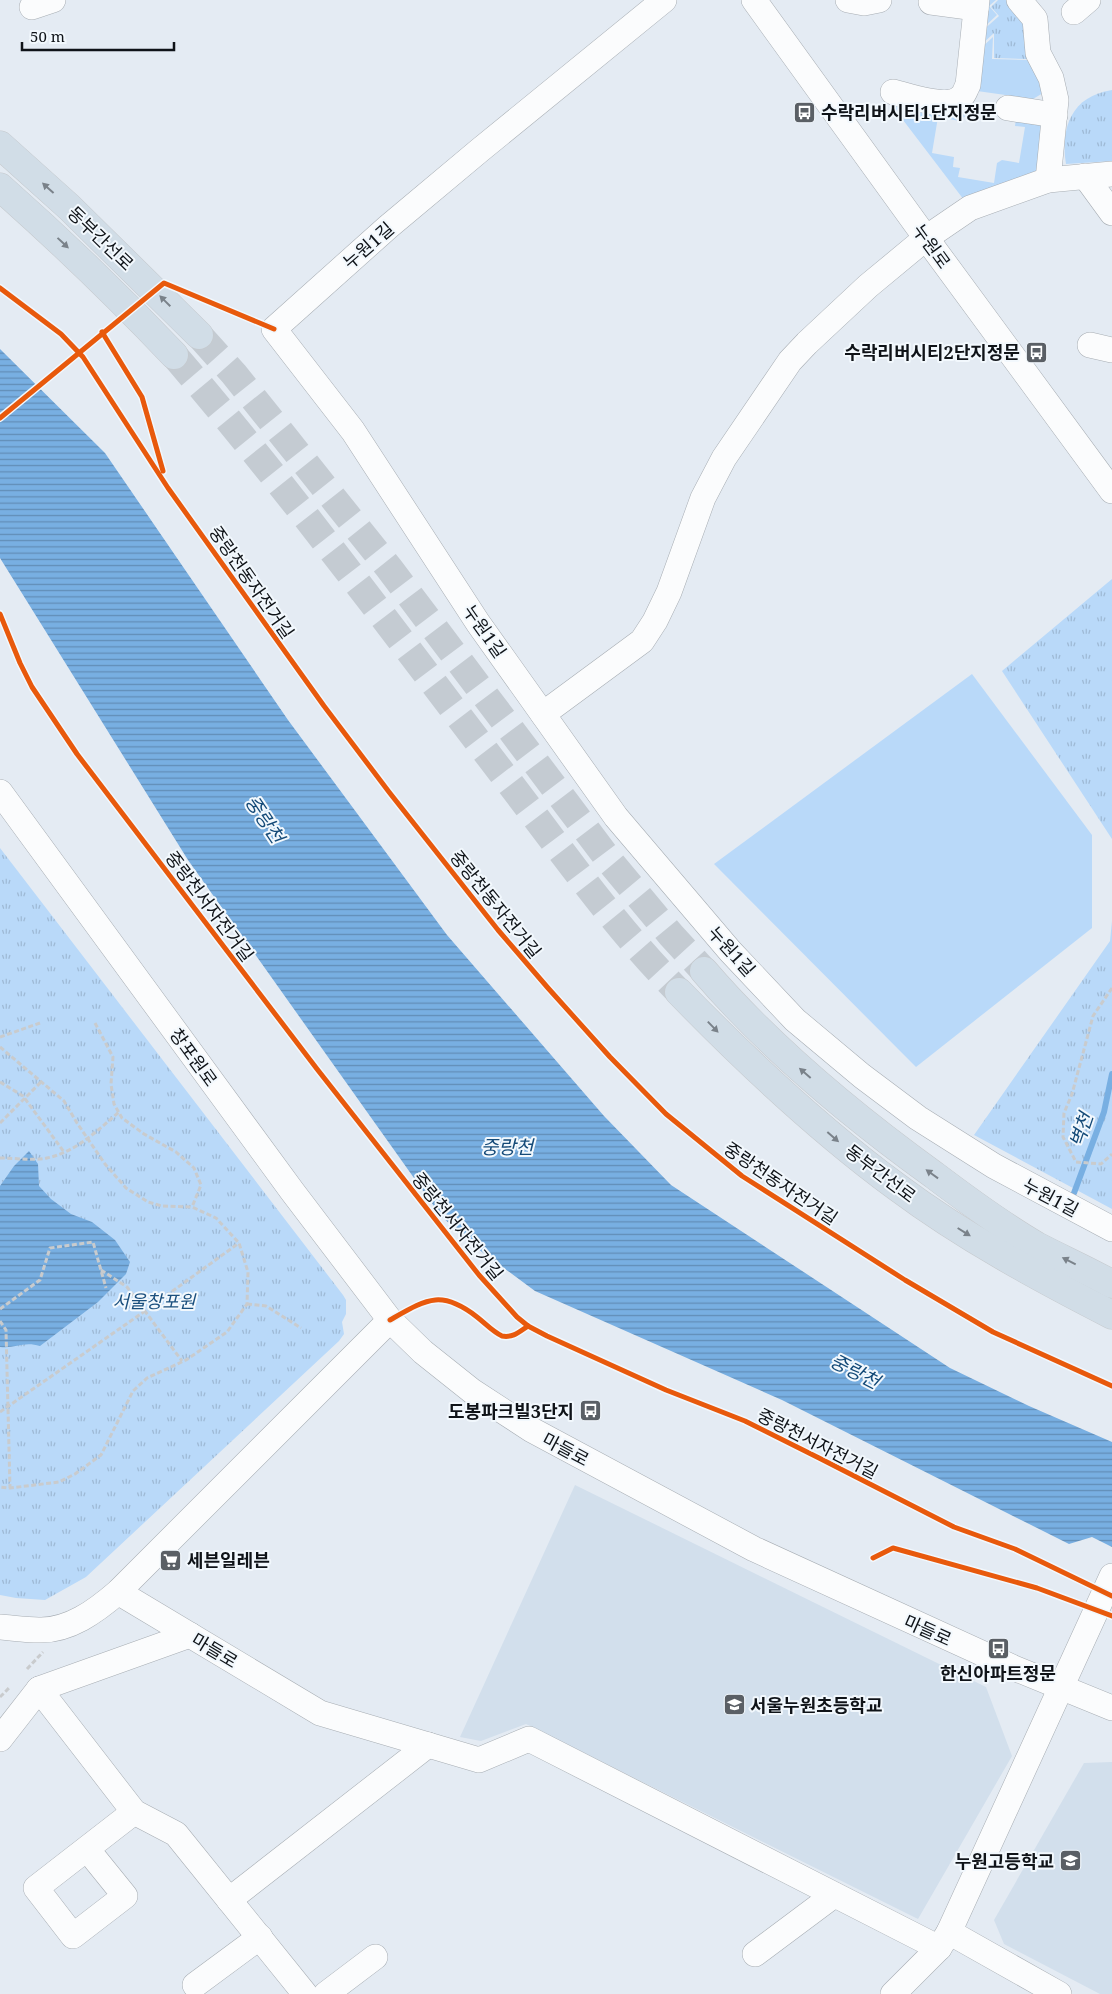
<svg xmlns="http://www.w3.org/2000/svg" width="1112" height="1994" viewBox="0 0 1112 1994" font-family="'Noto Serif','Noto Sans KR',serif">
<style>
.built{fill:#d2dfec}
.green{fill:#b9d9f9}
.park{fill:url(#park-tufts)}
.water{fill:url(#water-rules)}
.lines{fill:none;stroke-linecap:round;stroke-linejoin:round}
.stream{stroke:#78afe2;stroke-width:6}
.highway-tunnel{stroke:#c4cbd2;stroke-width:28;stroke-dasharray:28 14;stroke-linecap:butt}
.minor-casing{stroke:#a7adb3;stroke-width:26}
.highway-casing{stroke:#c5c9cd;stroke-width:29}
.path{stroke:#c9cbcd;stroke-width:3;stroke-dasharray:5 2.5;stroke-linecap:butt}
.minor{stroke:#fbfcfd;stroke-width:25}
.highway{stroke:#d1dde7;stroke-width:28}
.cycleway-casing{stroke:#f2f8fd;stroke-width:8}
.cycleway{stroke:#e8590c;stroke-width:5}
.oneway{fill:#7a828a}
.labels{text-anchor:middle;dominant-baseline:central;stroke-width:4;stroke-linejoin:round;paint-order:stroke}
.poi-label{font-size:18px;font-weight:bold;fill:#0f1318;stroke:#f2f8fd;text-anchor:start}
.street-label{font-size:18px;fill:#0f1318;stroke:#f2f8fd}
.park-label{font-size:18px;font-style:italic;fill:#1a4f7e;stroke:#f2f8fd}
.water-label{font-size:19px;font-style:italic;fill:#144a78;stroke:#f2f8fd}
</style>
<defs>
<pattern id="park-tufts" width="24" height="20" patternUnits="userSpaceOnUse" patternTransform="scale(1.25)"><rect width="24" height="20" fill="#b9d9f9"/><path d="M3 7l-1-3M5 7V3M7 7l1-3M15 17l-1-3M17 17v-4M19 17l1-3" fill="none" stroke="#9eb9d5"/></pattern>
<pattern id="water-rules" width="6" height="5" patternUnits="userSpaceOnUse" patternTransform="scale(1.25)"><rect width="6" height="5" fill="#78afe2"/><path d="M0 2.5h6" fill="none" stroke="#618db6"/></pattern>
</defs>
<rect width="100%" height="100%" fill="#e4ebf3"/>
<g class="built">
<polygon points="575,1485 986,1687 1012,1756 918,1919 526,1724 481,1741 460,1737"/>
<polygon points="1112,1762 1112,1994 1100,1994 1004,1944 994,1920 1084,1763"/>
</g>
<g class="green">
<polygon points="984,0 996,0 989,6 997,15 982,29"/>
<polygon points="993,37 992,59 1027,60 1041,73 1043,93 1033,99 977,91 980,49"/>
<polygon points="974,95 972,113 967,114 960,121 938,117 932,153 954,157 953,167 960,168 958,177 994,183 997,163 1002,160 1019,163 1025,127 1015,126 1016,119 1050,117 1041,172 964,200 887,99"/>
<polygon points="972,674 1092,835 1092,928 916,1067 714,864"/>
</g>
<g class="park">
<polygon points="998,0 1013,0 1022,11 1027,59 994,58 994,33 980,46 981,32 999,16 991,7"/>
<path d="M1112,90v71l-46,3c-6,-37 6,-68 46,-74z"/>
<polygon points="1112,579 1112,839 1002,671"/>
<polygon points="0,848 343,1295 346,1300 346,1314 342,1322 344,1334 339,1341 86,1577 45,1600 16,1598 0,1595"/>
<polygon points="1112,921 1112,1209 974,1135 1110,941"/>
</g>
<g class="water">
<polygon points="0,349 105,453 288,720 447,935 604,1116 671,1185 950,1368 1029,1406 1112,1442 1112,1547 1092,1537 1069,1544 782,1400 535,1291 478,1249 441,1216 188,860 0,558"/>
<path d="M29,1151l9,13 1,22 12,13 20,15 21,8 23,18 15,22 -4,12 -28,28 -58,44c-17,-5 -25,3 -40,1v-161l14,-20z"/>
</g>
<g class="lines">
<polyline class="stream" points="1074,1193 1104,1112 1112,1074"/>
<g class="highway-tunnel">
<polyline points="199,335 234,374 389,568 612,864 671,935 704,971"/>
<path d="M174,355c115,134 220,277 328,418 57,74 111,152 177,219"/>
</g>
<defs>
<g id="minor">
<polyline points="664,0 480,150 388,227 274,329 353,431 478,623 616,817 730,951 795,1020 862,1076 918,1118 994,1166 1112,1229"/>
<polyline points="754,0 926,238 1112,491"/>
<polyline points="848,0 864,3 879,0"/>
<polyline points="1019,0 1035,19 1038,53 1051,78 1056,100 1048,180"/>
<polyline points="931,2 976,8"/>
<polyline points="32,7 53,0"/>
<polyline points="1074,12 1088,0"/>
<path d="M893,92c17,4 56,19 69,4 3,-3 4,-8 6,-11l9,-85"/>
<polyline points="1008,108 1055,115"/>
<polyline points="1085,176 1112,213"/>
<polyline points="1090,345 1112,350"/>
<polyline points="543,714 642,641 655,621 669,592 703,498 724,458 790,361 807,343 868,286 926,238 970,208 1048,180 1112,174"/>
<polyline points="0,792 292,1191 390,1320 423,1352 472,1391 532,1430 754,1549 1014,1668 1112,1708"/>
<polyline points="118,1592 320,1713 479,1760 529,1739 939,1948"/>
<path d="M0,1627c13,1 26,3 39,3 30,1 57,-19 79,-38l272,-272"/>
<polyline points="39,1689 134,1812 176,1834 305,1994"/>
<polyline points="0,1739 39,1689 190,1635"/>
<polyline points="87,1849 125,1896 73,1936 36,1888 134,1812"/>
<polyline points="229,1900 428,1745"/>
<polyline points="949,1932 1059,1994"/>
<polyline points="755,1954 834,1895"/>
<polyline points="195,1985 260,1937"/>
<polyline points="326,1994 375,1957"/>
<polyline points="893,1994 939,1948 949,1932 1112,1576"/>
</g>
<g id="highway">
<polyline points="0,145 69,207 199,335"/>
<path d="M0,187c61,54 118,109 174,168"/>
<path d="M704,971c67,78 147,144 230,204 33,25 67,50 103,71 25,13 50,24 75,38"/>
<path d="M679,992c68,70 139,137 218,195 67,50 141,90 215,128"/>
</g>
</defs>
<use href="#minor" class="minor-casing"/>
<use href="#highway" class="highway-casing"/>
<g class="path">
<polyline points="1112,988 1093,1016 1072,1094 1064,1113 1063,1137 1076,1162 1101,1164 1112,1154"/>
<polyline points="95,1023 113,1057 111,1084 114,1104 122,1118 144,1134 176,1152 194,1168 201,1185 192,1207"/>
<polyline points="0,1037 40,1023"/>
<polyline points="0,1047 64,1101 77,1123 105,1164 126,1188 148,1202 162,1206 192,1207 216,1218 239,1243 248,1272 247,1304 227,1332 186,1360 147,1378 133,1391 101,1455 75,1474 59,1482 10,1488 0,1487"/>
<polyline points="0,1082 23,1096 64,1152"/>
<polyline points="0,1123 41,1082"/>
<path d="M0,1158c15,0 33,3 47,0 29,-6 51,-28 72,-46"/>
<polyline points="101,1270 127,1287 182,1361"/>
<polyline points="247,1304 266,1306 301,1328"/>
<polyline points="0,1309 40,1280 50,1248 93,1242 106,1288"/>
<polyline points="0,1321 6,1330 10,1488"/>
<polyline points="0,1412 145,1311 239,1243"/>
<polyline points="27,1669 43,1652"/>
<polyline points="0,1697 9,1688"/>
</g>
<use href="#minor" class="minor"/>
<use href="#highway" class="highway"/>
<defs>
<g id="cycleway">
<polyline points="0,288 61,334 83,357 168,488 324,706 389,792 498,930 548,988 610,1057 666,1114 742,1176 905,1280 993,1332 1112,1386"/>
<polyline points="102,332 142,397 163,471"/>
<polyline points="0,418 164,283 274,329"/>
<polyline points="0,614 20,663 32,687 77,754 317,1069 479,1275 517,1317 528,1326 547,1336 666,1390 745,1421 819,1458 954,1527 1015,1549 1112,1596"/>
<path d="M390,1320c37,-21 51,-31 87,-3 9,7 16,15 25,19 11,2 17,-4 26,-10"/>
<polyline points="873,1558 893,1548 1037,1588 1112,1616"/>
</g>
</defs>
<use href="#cycleway" class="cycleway-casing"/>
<use href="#cycleway" class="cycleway"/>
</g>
<defs><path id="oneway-solid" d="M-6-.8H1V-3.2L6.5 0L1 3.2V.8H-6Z" transform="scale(1.25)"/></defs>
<g class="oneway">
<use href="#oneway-solid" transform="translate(48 188) rotate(-138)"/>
<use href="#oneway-solid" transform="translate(63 243) rotate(43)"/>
<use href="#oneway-solid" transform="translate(165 301) rotate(-135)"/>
<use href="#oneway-solid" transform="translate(713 1027) rotate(46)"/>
<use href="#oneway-solid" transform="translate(805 1073) rotate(-139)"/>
<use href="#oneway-solid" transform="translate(833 1137) rotate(41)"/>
<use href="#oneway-solid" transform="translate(932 1174) rotate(-144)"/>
<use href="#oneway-solid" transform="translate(964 1232) rotate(32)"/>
<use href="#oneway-solid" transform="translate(1069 1261) rotate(-153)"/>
</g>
<defs>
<symbol id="bus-square" viewBox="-11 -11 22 22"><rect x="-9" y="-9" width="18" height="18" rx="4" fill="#5a5f65" stroke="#f2f8fd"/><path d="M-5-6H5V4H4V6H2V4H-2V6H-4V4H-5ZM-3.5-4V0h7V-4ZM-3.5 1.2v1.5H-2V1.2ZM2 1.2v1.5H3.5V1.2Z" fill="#fff"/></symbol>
<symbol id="supermarket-square" viewBox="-11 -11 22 22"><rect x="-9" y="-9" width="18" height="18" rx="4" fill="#5a5f65" stroke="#f2f8fd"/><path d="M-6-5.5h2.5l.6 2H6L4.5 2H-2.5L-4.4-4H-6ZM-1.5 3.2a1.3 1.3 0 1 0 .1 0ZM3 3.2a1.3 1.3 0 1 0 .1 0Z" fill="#fff"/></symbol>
<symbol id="school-square" viewBox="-11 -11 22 22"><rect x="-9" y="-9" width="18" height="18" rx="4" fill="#5a5f65" stroke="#f2f8fd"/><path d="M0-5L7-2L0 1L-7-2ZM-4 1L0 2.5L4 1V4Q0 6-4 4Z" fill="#fff"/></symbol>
</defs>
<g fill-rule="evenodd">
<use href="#bus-square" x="792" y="100" width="25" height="25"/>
<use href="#bus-square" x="1024" y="340" width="25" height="25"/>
<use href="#bus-square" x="578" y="1398" width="25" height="25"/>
<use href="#supermarket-square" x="158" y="1548" width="25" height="25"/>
<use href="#bus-square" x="986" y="1636" width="25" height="25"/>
<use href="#school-square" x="722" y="1692" width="25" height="25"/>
<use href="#school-square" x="1058" y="1848" width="25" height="25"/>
</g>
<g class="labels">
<g class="poi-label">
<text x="821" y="112">수락리버시티1단지정문</text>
<text x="1020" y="352" text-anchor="end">수락리버시티2단지정문</text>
<text x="574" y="1411" text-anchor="end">도봉파크빌3단지</text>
<text x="187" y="1560">세븐일레븐</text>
<text x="998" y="1673" text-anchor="middle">한신아파트정문</text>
<text x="750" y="1705">서울누원초등학교</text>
<text x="1054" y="1861" text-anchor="end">누원고등학교</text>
</g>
<g class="street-label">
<text transform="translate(101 238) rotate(44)">동부간선로</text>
<text transform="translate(368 245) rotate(-41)">누원1길</text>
<text transform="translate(932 246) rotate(54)">누원로</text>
<text transform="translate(252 582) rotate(55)">중랑천동자전거길</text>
<text transform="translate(485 631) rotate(55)">누원1길</text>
<text transform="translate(496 904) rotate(51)">중랑천동자전거길</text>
<text transform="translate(210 906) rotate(53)">중랑천서자전거길</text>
<text transform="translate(732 951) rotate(48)">누원1길</text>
<text transform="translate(194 1057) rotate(54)">창포원로</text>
<text transform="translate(881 1173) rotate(37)">동부간선로</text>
<text transform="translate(781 1183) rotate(34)">중랑천동자전거길</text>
<text transform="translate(1051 1197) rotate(28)">누원1길</text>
<text transform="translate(458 1226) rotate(51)">중랑천서자전거길</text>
<text transform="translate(818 1443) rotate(27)">중랑천서자전거길</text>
<text transform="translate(566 1449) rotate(28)">마들로</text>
<text transform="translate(928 1630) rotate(24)">마들로</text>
<text transform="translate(215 1650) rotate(31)">마들로</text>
</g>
<g class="park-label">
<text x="154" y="1301">서울창포원</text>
</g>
<g class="water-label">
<text transform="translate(265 819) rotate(56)">중랑천</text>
<text transform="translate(1081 1130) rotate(-71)">벽천</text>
<text x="507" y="1147">중랑천</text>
<text transform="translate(855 1371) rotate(27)">중랑천</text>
</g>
</g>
<path d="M22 42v8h152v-8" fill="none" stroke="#0f1318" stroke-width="2.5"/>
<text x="30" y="42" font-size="15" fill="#0f1318" stroke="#f2f8fd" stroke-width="4" paint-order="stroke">50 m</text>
</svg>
